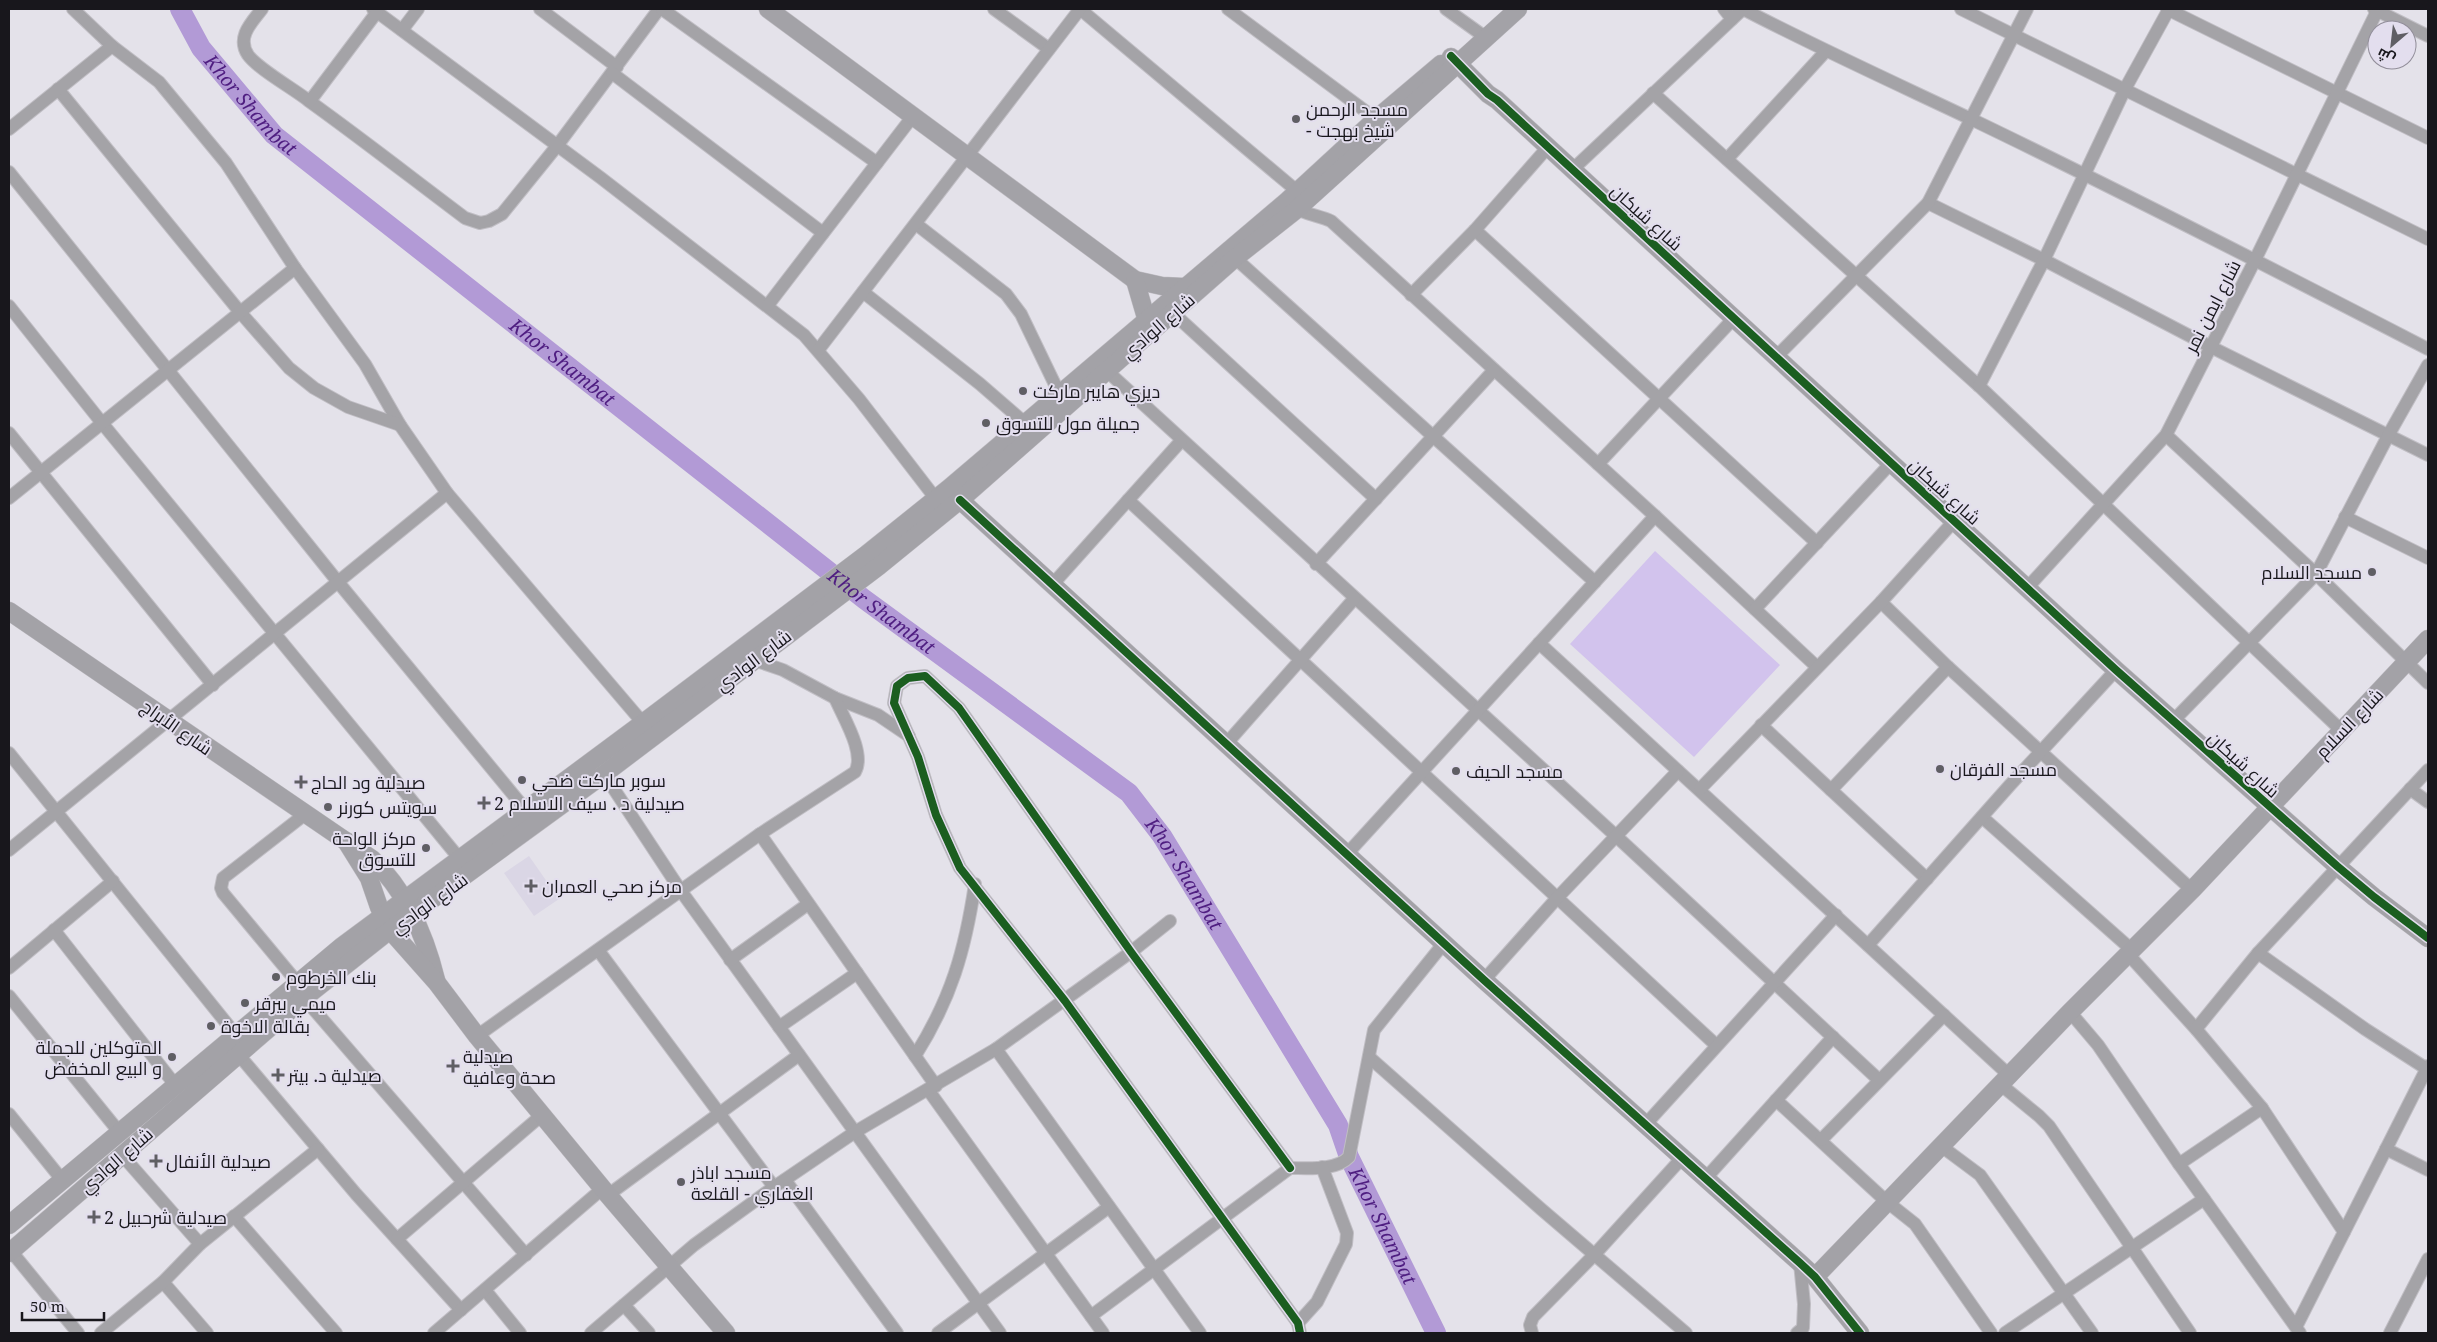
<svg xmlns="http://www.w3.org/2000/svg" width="2437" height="1342" font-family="'Noto Serif',Cairo,serif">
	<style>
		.built { fill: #dad6e5 }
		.green { fill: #d2c3ed }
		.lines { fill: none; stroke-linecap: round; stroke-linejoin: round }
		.river { stroke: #b29ad6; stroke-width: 20 }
		.street-casing { stroke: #c0bec4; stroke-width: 14 }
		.secondary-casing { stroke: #c0bec4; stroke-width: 19 }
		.street { stroke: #a4a3a7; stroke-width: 12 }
		.secondary { stroke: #a3a2a7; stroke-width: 18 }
		.cycleway-casing { stroke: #e3deee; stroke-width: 11 }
		.cycleway { stroke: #1b5e20; stroke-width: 8 }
		.poi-dot { fill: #5f5e64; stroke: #e3deee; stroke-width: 2 }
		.labels { text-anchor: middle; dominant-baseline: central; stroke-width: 4; stroke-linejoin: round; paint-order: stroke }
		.poi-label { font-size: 18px; fill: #18171c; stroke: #e3deee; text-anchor: start }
		.street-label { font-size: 18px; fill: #18171c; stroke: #e3deee }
		.water-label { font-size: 19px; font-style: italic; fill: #4f1e81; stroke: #e3deee }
	</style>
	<rect width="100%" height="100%" fill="#e4e2ea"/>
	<path class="built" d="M 529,856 L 559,899 L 534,916 L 504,873 Z"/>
	<path class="green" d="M 1655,551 L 1780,665 L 1694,757 L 1570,644 Z"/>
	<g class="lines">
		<path class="river" id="s1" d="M 180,9 L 201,48 L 274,135 L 864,599 L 1129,793 L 1162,836 L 1338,1125 L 1349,1157 L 1436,1333"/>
		<defs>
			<g id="street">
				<path d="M 73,9 L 112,46 L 159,82 L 226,163 L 295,268 L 365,364 L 400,425 L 447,493 L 643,723"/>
				<path d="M 262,9 C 252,22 236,37 248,55 C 258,69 294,89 309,101 C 362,139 413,179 465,218 L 480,223 L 489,221 L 502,214 L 557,146 L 659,9"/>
				<path d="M 373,9 L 601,178 L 804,335 L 859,399 L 936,499"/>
				<path d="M 540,9 L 617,67"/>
				<path d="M 662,9 L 877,163"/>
				<path d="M 994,9 L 1049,49"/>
				<path d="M 1080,9 L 1297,191"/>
				<path d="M 1228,9 L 1376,119"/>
				<path d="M 1446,9 L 1485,37"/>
				<path d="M 1724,9 L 1732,19"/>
				<path d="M 1743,9 C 1818,48 1895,83 1971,119 C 2125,193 2277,271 2428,349"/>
				<path d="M 1961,9 L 2428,239"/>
				<path d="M 2167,9 L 2428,138"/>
				<path d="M 2374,9 L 2428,36"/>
				<path d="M 402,30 L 418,9"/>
				<path d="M 612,73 L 823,233"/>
				<path d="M 58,89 L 240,312 L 289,368 L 314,388 L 348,407 L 400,425"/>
				<path d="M 1653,93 L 1979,386 L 2342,731"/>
				<path d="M 310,101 L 377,12"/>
				<path d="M 9,129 L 112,46"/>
				<path d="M 1727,159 L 1825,52"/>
				<path d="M 1572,170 L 1743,9"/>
				<path d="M 9,172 L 338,582 L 525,809"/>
				<path d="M 1928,203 L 2044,260 L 2211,347 L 2428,455"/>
				<path d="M 1292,206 C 1300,213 1320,216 1331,221 L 1655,516 L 1817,667"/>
				<path d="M 916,224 L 1006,294 L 1021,314 L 1060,395"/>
				<path d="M 1475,230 L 1817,543"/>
				<path d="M 1235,258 L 1595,582"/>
				<path d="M 863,292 L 980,384 L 1026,424"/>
				<path d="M 1411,295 L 1475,230 L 1548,147"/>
				<path d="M 768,305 L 913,116"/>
				<path d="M 9,306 L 102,423 L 459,858"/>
				<path d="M 1173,313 L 1376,499"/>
				<path d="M 819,349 L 1080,9"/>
				<path d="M 1777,356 L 1928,203 L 2027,9"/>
				<path d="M 1107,371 L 1616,836 L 1879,1080"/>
				<path d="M 1979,386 L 2044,260 L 2125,89 L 2169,9"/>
				<path d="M 9,433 L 213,685"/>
				<path d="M 2166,435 L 2316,574 L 2428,683"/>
				<path d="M 1598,464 L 1735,317"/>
				<path d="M 9,498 L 295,268"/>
				<path d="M 1128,500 L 1716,1045"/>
				<path d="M 2345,517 L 2428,558"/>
				<path d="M 1316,564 L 1494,370"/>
				<path d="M 1052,585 L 1181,441"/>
				<path d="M 2028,587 L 2166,435 L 2255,260 L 2378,9"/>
				<path d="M 1881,602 L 1948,667 L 2192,890"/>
				<path d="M 1755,609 L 1892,462"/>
				<path d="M 1539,643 L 2009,1075"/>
				<path d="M 754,660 L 783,670 L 835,698 L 878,715 L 909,736"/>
				<path d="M 2174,720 L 2316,574 L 2389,434 L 2428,365"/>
				<path d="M 1761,725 L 1927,879"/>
				<path d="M 1227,743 L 1354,599"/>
				<path d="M 9,753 L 236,1035"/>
				<path d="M 604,774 L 681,891 L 1000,1333"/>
				<path d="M 1700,789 L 1881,602 L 1955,520"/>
				<path d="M 2410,789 L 2428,802"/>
				<path d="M 1831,790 L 1948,667"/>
				<path d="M 1982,817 L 2132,950"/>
				<path d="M 760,834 L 936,1086"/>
				<path d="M 9,850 L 447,493"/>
				<path d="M 1347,854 L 1655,516"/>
				<path d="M 54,930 L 176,1086"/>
				<path d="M 1868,945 L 2010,785 L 2116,670"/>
				<path d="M 598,950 L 774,1187"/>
				<path d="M 2258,953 L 2365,1029 L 2427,1069"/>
				<path d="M 2128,954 L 2196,1029 L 2262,1108 L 2344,1232"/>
				<path d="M 730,960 L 808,904"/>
				<path d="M 9,968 L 113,881"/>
				<path d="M 1484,980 L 1558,897 L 1678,771"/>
				<path d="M 297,982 L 223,893 L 221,888 L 223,878 L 304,815"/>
				<path d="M 9,996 L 120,1133"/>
				<path d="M 304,998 L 526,1255"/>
				<path d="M 2070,1012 L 2098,1045 L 2179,1164 L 2300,1333"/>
				<path d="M 779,1027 L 857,973"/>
				<path d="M 2196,1029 L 2258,953 L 2428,770"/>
				<path d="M 477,1036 L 760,834 L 855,772 C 866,753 843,717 835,698"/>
				<path d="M 996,1049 L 1200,1333"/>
				<path d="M 238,1054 L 356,1194 L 461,1310"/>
				<path d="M 915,1056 C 951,999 965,951 975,884"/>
				<path d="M 1369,1057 L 1541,1209 L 1686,1333"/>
				<path d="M 2000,1084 L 2039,1116 L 2049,1126 L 2190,1333"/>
				<path d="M 929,1091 L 1103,1333"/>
				<path d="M 1776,1100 L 1886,1201 L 1915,1224 L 1991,1333"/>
				<path d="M 9,1114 L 63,1181"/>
				<path d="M 1645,1125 L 1836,915"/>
				<path d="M 1821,1140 L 1944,1015"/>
				<path d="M 1941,1146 L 1980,1175 L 2092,1333"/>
				<path d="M 2386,1149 L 2428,1170"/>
				<path d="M 122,1155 L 200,1244"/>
				<path d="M 2179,1164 L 2262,1108"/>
				<path d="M 1290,1168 L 1131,952 L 959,708 L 925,676 L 908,678 L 897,686 L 894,703 L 918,757 L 936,815 L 960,868 L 1065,1001 L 1298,1323 L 1300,1333"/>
				<path d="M 1705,1179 L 1833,1037"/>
				<path d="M 785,1180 L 897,1333"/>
				<path d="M 608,1195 L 799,1055"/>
				<path d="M 234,1216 L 336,1333"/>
				<path d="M 397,1239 L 542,1115"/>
				<path d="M 11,1251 L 78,1333"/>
				<path d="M 163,1282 L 207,1333"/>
				<path d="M 485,1290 L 520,1333"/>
				<path d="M 624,1305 L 649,1333"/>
				<path d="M 1091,1316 L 1290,1168 C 1308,1168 1336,1171 1349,1157 L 1374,1030 L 1444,943"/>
				<path d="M 1298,1323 L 1317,1302 L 1346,1244 L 1347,1233 L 1322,1167"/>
				<path d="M 2296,1327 L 2428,1066"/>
				<path d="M 101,1333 L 163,1282 L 200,1244 L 318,1149"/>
				<path d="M 434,1333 L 602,1189"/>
				<path d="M 591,1333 L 694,1245 L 774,1187 L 855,1132 L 996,1049 L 1131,952 L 1170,921"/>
				<path d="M 938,1333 L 1109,1207"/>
				<path d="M 1532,1333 L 1530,1325 L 1533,1317 L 1595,1254 L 1682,1158"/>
				<path d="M 1797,1333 L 1803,1328 L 1804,1304 L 1800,1263"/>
				<path d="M 2005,1333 L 2204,1199"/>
				<path d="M 2390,1333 L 2428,1259"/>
			</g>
			<g id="secondary">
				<path d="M 768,9 L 1135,280 L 1162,286 L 1183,287"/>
				<path d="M 1451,57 L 1488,94 L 1497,100 L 2116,670 L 2337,866 L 2374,897 L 2428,938"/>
				<path d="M 1135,280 L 1147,321"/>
				<path d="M 960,500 L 1484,980 L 1800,1263 L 1815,1277 L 1860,1333"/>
				<path d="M 9,611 L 372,859 C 407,892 425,935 436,980"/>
				<path d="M 346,841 L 369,878 L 379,907 L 390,930 L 437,983 L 477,1036 L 608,1195 L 726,1333"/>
				<path d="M 9,1225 L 341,947 L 643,723 L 867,554 L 948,489 L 1287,201 L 1376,119 L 1441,64"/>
				<path d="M 9,1253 L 304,998 L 390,930 L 604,774 L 879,566 L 960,500 L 1235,258 L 1296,210 L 1518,9"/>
				<path d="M 1815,1277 L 2070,1012 L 2192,890 L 2428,639"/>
			</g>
		</defs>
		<use href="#street" class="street-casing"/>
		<use href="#secondary" class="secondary-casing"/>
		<use href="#street" class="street"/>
		<use href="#secondary" class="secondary"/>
		<defs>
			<g id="cycleway">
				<path d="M 1451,56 L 1488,94 L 1497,100 L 2116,670 L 2337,866 L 2374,897 L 2428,938"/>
				<path d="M 960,500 L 1484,980 L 1800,1263 L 1815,1277 L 1860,1333"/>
				<path d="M 1290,1168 L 1131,952 L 959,708 L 925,676 L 908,678 L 897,686 L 894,703 L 918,757 L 936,815 L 960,868 L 1065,1001 L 1298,1323 L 1300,1333"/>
			</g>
		</defs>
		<use href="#cycleway" class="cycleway-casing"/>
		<use href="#cycleway" class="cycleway"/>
	</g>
	<g class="poi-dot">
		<circle cx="1296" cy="119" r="5"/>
		<circle cx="1023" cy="391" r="5"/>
		<circle cx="986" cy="423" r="5"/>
		<circle cx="2372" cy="572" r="5"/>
		<circle cx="1940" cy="769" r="5"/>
		<circle cx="1456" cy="771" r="5"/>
		<circle cx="522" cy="780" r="5"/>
		<path d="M298.5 774.5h5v5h5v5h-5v5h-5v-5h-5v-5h5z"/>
		<path d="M481.5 795.5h5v5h5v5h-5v5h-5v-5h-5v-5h5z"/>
		<circle cx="328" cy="807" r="5"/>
		<circle cx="426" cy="848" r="5"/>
		<path d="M528.5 878.5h5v5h5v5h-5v5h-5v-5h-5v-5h5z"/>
		<circle cx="276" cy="977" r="5"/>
		<circle cx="245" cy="1003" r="5"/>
		<circle cx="211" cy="1026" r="5"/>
		<circle cx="172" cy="1057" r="5"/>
		<path d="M450.5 1058.5h5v5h5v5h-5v5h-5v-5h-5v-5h5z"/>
		<path d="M275.5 1067.5h5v5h5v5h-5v5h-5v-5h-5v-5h5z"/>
		<path d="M153.5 1153.5h5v5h5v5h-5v5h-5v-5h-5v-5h5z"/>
		<circle cx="681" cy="1182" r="5"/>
		<path d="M91.5 1209.5h5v5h5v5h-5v5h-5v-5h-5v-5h5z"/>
	</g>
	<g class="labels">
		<g class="poi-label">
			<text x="1306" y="109">مسجد الرحمن<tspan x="1306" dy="21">- شيخ بهجت</tspan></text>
			<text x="1033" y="391">ديزي هايبر ماركت</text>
			<text x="996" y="423">جميلة مول للتسوق</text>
			<text x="2362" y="572" text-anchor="end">مسجد السلام</text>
			<text x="1950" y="769">مسجد الفرقان</text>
			<text x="1466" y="771">مسجد الحيف</text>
			<text x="532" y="780">سوبر ماركت ضحي</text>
			<text x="311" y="782">صيدلية ود الحاج</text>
			<text x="494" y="803">صيدلية د . سيف الاسلام 2</text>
			<text x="338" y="807">سويتس كورنر</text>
			<text x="416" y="838" text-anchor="end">مركز الواحة<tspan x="416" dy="21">للتسوق</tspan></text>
			<text x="542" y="886">مركز صحي العمران</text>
			<text x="286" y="977">بنك الخرطوم</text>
			<text x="255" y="1003">ميمي بيرقر</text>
			<text x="221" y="1026">بقالة الاخوة</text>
			<text x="162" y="1047" text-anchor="end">المتوكلين للجملة<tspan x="162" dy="21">و البيع المخفض</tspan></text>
			<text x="463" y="1056">صيدلية<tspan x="463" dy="21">صحة وعافية</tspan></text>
			<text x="288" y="1075">صيدلية د. بيتر</text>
			<text x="166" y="1161">صيدلية الأنفال</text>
			<text x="691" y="1172">مسجد اباذر<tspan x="691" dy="21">الغفاري - القلعة</tspan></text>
			<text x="104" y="1217">صيدلية شرحبيل 2</text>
		</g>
		<g class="street-label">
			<text transform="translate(1647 217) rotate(42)">شارع شيكان</text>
			<text transform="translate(2212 306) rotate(-63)">شارع ايمن نمر</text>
			<text transform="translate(1158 326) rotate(-41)">شارع الوادي</text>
			<text transform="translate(1945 491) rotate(42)">شارع شيكان</text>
			<text transform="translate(753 660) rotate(-37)">شارع الوادي</text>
			<text transform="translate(2349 723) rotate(-46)">شارع السلام</text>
			<text transform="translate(177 727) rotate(35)">شارع الأبراج</text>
			<text transform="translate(2244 764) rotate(42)">شارع شيكان</text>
			<text transform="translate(429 903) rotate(-36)">شارع الوادي</text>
			<text transform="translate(116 1160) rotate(-41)">شارع الوادي</text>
		</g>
		<g class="water-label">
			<text stroke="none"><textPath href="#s1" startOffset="120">Khor Shambat</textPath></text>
			<text stroke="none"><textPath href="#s1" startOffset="525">Khor Shambat</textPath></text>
			<text stroke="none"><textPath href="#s1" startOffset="930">Khor Shambat</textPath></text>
			<text stroke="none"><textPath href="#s1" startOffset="1335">Khor Shambat</textPath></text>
			<text stroke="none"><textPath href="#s1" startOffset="1740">Khor Shambat</textPath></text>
		</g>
	</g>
	<rect width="2437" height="1342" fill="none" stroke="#18171c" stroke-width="20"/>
	<g transform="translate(2392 45) rotate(208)"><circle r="24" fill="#e3deee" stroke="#928e9a"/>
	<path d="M0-4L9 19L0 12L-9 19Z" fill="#5f5e64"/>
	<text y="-8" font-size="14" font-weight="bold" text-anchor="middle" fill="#18171c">ش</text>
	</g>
	<path d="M22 1312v8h82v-8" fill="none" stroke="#18171c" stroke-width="2.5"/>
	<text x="30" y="1312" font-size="15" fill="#18171c" stroke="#e3deee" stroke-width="4" paint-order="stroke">50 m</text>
</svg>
